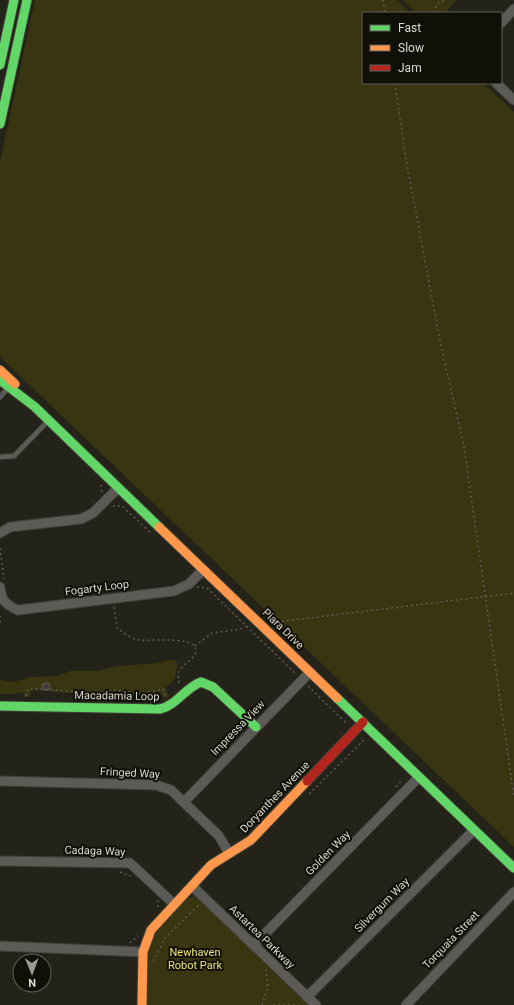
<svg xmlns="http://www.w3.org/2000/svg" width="514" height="1005" font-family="Roboto,sans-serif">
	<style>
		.green { fill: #393511 }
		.building { fill: #43383d; stroke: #605c5a }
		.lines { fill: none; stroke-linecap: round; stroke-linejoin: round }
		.lane-casing { stroke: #403f37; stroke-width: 6 }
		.street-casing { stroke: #403f37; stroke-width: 11 }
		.fast-casing { stroke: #403f37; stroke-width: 11 }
		.slow-casing { stroke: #403f37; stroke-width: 11 }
		.jam-casing { stroke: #403f37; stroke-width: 11 }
		.path { stroke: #5c5b56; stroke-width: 1.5; stroke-dasharray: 2 3; stroke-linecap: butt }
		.lane { stroke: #5c5b57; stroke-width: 4.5 }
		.street { stroke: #5c5b57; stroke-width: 9 }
		.fast { stroke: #63d668; stroke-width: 9 }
		.slow { stroke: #ff974d; stroke-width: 9 }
		.jam { stroke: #b3261e; stroke-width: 9 }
		.labels { text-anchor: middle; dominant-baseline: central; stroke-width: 4; stroke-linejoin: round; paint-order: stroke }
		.street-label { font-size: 11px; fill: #dbdacf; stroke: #100f08 }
		.park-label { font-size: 11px; fill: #ede477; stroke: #100f08 }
	</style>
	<rect width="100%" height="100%" fill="#242319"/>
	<g class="green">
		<path d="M 35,0 L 397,0 L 411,13 L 363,13 L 363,83 L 483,83 L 514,112 L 514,847 L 0,357 L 0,162 Z"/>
		<path d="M 403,0 L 457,0 L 445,13 L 416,13 Z"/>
		<path d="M 169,660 L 175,660 L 178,664 L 174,680 L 165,688 L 169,696 L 165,699 L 160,692 L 143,695 L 114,691 L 92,695 L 92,698 L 81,698 L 81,694 L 31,690 L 30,697 L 24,697 L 24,692 L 14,694 L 0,694 L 0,680 L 14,682 L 31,677 L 57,676 L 71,671 L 96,671 L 119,666 L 157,663 Z"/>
		<path d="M 193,897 L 200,899 L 311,1005 L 147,1005 L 148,956 L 155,933 L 186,899 Z"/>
	</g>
	<path class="building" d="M 49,683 L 50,689 L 43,690 L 42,684 Z"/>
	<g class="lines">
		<defs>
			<g id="lane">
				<path d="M 0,397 L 8,388"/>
				<path d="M 0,457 L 14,456 L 48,421"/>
			</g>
			<g id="street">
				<path d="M 501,23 L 514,9"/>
				<path d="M 496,83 L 514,100"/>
				<path d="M 0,533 L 10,527 L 81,519 L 93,513 L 118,488"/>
				<path d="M 0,587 C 1,600 6,605 18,610 L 174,591 L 189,584 L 203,570"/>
				<path d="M 0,781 L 156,785 L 171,790 L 219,836 L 229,853"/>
				<path d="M 184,802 L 310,672"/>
				<path d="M 0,861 L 130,863 L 174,904"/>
				<path d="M 192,886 L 316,1005"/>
				<path d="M 254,945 L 419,777"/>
				<path d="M 0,946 L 143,952"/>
				<path d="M 307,997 L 474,830"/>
				<path d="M 406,1005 L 514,892"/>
			</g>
			<g id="fast">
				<path d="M 0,65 L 14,0"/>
				<path d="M 0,124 L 27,0"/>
				<path d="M 0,380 L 35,407 L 159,527"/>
				<path d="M 337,698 L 514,868"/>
				<path d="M 0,706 L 160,709 C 177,705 185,688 201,682 L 213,687 L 256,727"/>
			</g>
			<g id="slow">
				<path d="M 0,370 L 15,384"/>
				<path d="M 159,527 L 337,698"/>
				<path d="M 142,1005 L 143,952 L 151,930 L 211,865 L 251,840 L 307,781"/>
			</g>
			<path id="jam" d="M 307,781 L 363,722"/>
		</defs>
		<use href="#lane" class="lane-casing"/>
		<use href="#street" class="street-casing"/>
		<use href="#fast" class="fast-casing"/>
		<use href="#slow" class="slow-casing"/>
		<use href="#jam" class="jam-casing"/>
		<g class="path">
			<path d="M 383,0 L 385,13"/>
			<path d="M 435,13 L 436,5 L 444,0"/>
			<path d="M 395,83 L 406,160 L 441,346 L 464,447 L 514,797"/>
			<path d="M 101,485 L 102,493"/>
			<path d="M 113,506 L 122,506 L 151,533"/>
			<path d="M 0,548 L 4,579"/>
			<path d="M 197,587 L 207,588 L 297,675"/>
			<path d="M 114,607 L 117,628 C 124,633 131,639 139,640 C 153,641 185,637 195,646 C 201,663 171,662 180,684"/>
			<path d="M 0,616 L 0,625"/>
			<path d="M 277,622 L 514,593"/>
			<path d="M 195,646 L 212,633 L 241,629 L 247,626"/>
			<path d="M 308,686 L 347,724"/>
			<path d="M 26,696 L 28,689 C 46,689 65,691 84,692 L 83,698"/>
			<path d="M 88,698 L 89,693 L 116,690 L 140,694 L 163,689 L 165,696"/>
			<path d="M 396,787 L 403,779"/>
			<path d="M 309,794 L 364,740 L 361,738"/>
			<path d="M 120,872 L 131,876"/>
			<path d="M 158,900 L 158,908"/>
			<path d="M 130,943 L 138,936"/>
			<path d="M 153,961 L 166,937 L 199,905"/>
			<path d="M 262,1005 L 268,987 L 266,969"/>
			<path d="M 273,1005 L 299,1005"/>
		</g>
		<use href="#lane" class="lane"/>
		<use href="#street" class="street"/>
		<use href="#fast" class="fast"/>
		<use href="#slow" class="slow"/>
		<use href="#jam" class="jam"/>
	</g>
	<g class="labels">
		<g class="street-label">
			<text transform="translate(97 588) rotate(-7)">Fogarty Loop</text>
			<text transform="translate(283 629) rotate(44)">Piara Drive</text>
			<text transform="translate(117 696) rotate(1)">Macadamia Loop</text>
			<text transform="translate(238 728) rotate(-46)">Impressa View</text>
			<text transform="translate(130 773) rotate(3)">Fringed Way</text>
			<text transform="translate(275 797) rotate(-46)">Doryanthes Avenue</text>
			<text transform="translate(95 851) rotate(2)">Cadaga Way</text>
			<text transform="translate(328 853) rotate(-45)">Golden Way</text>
			<text transform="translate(382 905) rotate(-45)">Silvergum Way</text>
			<text transform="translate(262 937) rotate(44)">Astartea Parkway</text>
			<text transform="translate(451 940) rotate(-46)">Torquata Street</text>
		</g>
		<g class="park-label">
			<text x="195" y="952">Newhaven<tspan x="195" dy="13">Robot Park</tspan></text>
		</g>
	</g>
	<rect x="362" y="12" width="140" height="72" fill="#100f08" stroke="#616058"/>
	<rect x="370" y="25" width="20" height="6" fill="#63d668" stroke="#616058"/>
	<text x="398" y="32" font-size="12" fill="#dbdacf">Fast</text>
	<rect x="370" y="45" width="20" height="6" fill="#ff974d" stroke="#616058"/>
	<text x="398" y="52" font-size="12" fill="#dbdacf">Slow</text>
	<rect x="370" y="65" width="20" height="6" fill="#b3261e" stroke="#616058"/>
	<text x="398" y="72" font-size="12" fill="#dbdacf">Jam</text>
	<g transform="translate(32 973) rotate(179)"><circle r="19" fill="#100f08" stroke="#616058"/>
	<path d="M0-3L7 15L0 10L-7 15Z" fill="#9b9a8f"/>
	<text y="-6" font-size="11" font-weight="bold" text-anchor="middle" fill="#dbdacf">N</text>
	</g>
</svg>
